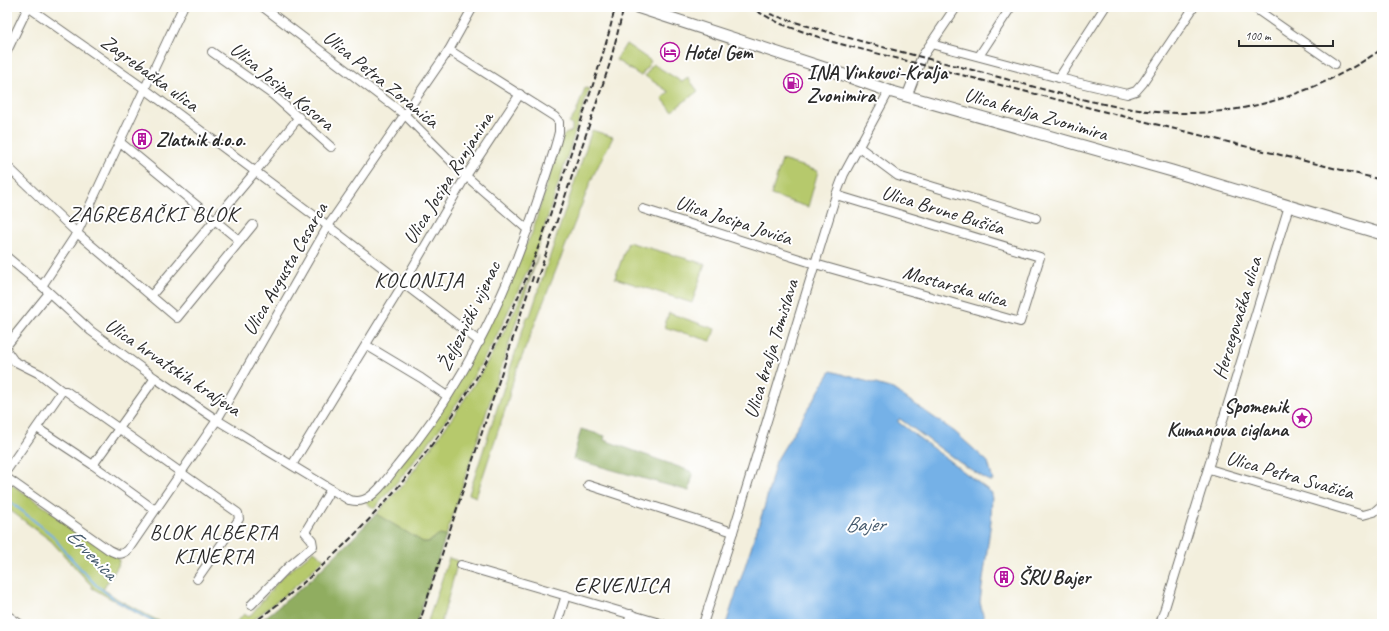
<svg xmlns="http://www.w3.org/2000/svg" width="1389" height="631" font-family="Caveat,sans-serif">
	<style>
		.green { fill: #b6c96c; stroke: #707a4c }
		.forest { fill: #90ad60; stroke: #5e6c46 }
		.water { fill: #74b1e7; stroke: #506e89 }
		.lines { fill: none; stroke-linecap: round; stroke-linejoin: round }
		.stream { stroke: #74b1e7; stroke-width: 2 }
		.minor-casing { stroke: #717069; stroke-width: 10 }
		.tertiary-casing { stroke: #717069; stroke-width: 11 }
		.secondary-casing { stroke: #717069; stroke-width: 13 }
		.minor { stroke: #fff; stroke-width: 8 }
		.tertiary { stroke: #fff; stroke-width: 9 }
		.secondary { stroke: #fff; stroke-width: 11 }
		.rail { stroke: #2b2b2b; stroke-width: 2; stroke-dasharray: 6 3; stroke-linecap: butt }
		.labels { text-anchor: middle; dominant-baseline: central; stroke-width: 4; stroke-linejoin: round; paint-order: stroke }
		.poi-label { font-size: 20px; font-weight: bold; fill: #2b2b2b; stroke: #fff; text-anchor: start }
		.street-label { font-size: 20px; fill: #2b2b2b; stroke: #fff }
		.water-label { font-size: 21px; font-style: italic; fill: #455a6d; stroke: #fff }
		.neighbourhood-label { font-size: 21px; letter-spacing: 1px; fill: #2b2b2b; stroke: #fff }
		.quarter-label { font-size: 22px; letter-spacing: 1px; fill: #2b2b2b; stroke: #fff }
	</style>
	<rect width="100%" height="100%" fill="#fff"/>
	<filter id="ink" filterUnits="userSpaceOnUse"><feTurbulence type="fractalNoise" baseFrequency=".025" numOctaves="2"/><feDisplacementMap in="SourceGraphic" scale="8" xChannelSelector="R" yChannelSelector="G"/><feConvolveMatrix kernelMatrix="1 2 1 2 8 2 1 2 1" color-interpolation-filters="sRGB"/></filter>
	<filter id="wash" filterUnits="userSpaceOnUse"><feTurbulence type="fractalNoise" baseFrequency=".012" numOctaves="4" result="noise"/><feDisplacementMap in="SourceGraphic" scale="16" xChannelSelector="R" yChannelSelector="G"/><feGaussianBlur stdDeviation="0.9" result="paint"/><feColorMatrix in="noise" values="0 0 0 0 0 0 0 0 0 0 0 0 0 0 0 0 0 1.4 0 .05"/><feComposite in="paint" operator="in"/></filter>
	<g filter="url(#wash)">
		<rect width="100%" height="100%" fill="#f3efdd"/>
		<g class="green">
			<path d="M 626,44 L 651,61 L 641,76 L 616,60 Z"/>
			<path d="M 653,64 L 682,82 L 688,78 L 698,91 L 672,111 L 662,98 L 669,92 L 645,76 Z"/>
			<path d="M 585,88 L 589,89 L 540,241 L 530,266 L 494,341 L 465,391 L 443,424 L 409,468 L 374,509 L 366,502 L 451,396 L 532,233 L 560,140 L 565,134 L 572,131 L 572,125 L 569,123 L 576,113 Z"/>
			<path d="M 592,130 L 613,137 L 593,176 L 514,377 L 507,404 L 476,497 L 469,494 L 527,317 L 530,316 Z"/>
			<path d="M 782,160 L 818,171 L 808,207 L 771,195 Z"/>
			<path d="M 628,242 L 705,264 L 692,303 L 615,278 Z"/>
			<path d="M 538,255 L 446,536 L 438,535 L 429,542 L 423,542 L 376,514 C 386,502 398,491 408,478 C 461,410 508,337 538,255 Z"/>
			<path d="M 669,313 L 715,329 L 711,341 L 664,327 Z"/>
			<path d="M 7,481 L 118,558 L 119,561 L 118,566 L 103,589 L 119,600 L 164,624 L 156,624 L 92,588 L 92,586 L 51,541 L 7,508 Z"/>
			<path d="M 314,551 L 324,559 L 297,585 L 248,624 L 234,624 L 244,614 L 249,617 L 283,576 Z"/>
			<path d="M 449,558 L 458,561 L 441,624 L 427,624 Z"/>
		</g>
		<g class="forest">
			<path d="M 581,429 L 605,436 L 604,440 L 690,471 L 693,474 L 689,491 L 573,459 Z"/>
			<path d="M 376,514 L 423,542 L 429,542 L 438,535 L 446,536 L 416,624 L 257,624 L 304,586 L 353,538 Z"/>
		</g>
		<path class="water" d="M 831,371 L 893,389 L 955,432 L 988,462 L 993,481 L 989,481 L 959,462 L 900,419 L 898,420 L 898,422 L 992,493 L 991,521 L 980,602 L 985,624 L 726,624 L 765,505 L 776,461 Z"/>
		<g class="lines">
			<path class="stream" d="M 7,499 L 52,535 L 67,554 L 96,585 L 117,601 L 159,624"/>
		</g>
	</g>
	<g filter="url(#ink)">
		<g class="lines">
			<defs>
				<g id="minor">
					<path d="M 28,7 L 145,89 L 328,226 L 480,342"/>
					<path d="M 263,7 L 405,115 L 466,176 L 528,230"/>
					<path d="M 1253,7 L 1335,64"/>
					<path d="M 931,44 L 1059,78 L 1127,94 L 1136,91 L 1143,83 L 1194,7"/>
					<path d="M 7,51 L 28,7"/>
					<path d="M 212,52 L 273,95 L 331,147"/>
					<path d="M 979,56 L 1011,7"/>
					<path d="M 1059,78 L 1105,7"/>
					<path d="M 120,142 L 240,241"/>
					<path d="M 859,147 L 898,176 L 1036,218"/>
					<path d="M 7,166 L 77,233 L 177,318 L 253,225"/>
					<path d="M 643,209 L 815,264 L 1020,322 L 1040,257 L 836,195"/>
					<path d="M 7,257 L 42,286 L 91,331 L 155,378 L 217,420 L 349,500 C 354,501 358,502 363,500 C 376,496 389,476 397,466 C 463,388 508,292 539,196 C 546,175 554,153 559,132 L 559,122 L 555,117 L 449,50"/>
					<path d="M 42,286 L 77,233 L 183,7"/>
					<path d="M 151,296 L 255,172 L 299,117"/>
					<path d="M 7,345 L 49,293"/>
					<path d="M 366,345 L 421,378 L 447,396"/>
					<path d="M 7,351 L 14,361 L 40,374 L 62,391 L 66,391 L 238,513 L 239,519 L 197,579"/>
					<path d="M 37,428 L 93,465 L 155,510"/>
					<path d="M 93,465 L 155,378"/>
					<path d="M 292,465 L 403,284 L 466,176 L 520,94"/>
					<path d="M 1209,469 L 1363,515 L 1374,512 L 1382,505"/>
					<path d="M 7,470 L 62,391"/>
					<path d="M 7,478 L 109,550 C 117,554 121,556 128,550 L 217,420 L 328,226 L 449,50 L 473,7"/>
					<path d="M 588,485 L 733,532"/>
					<path d="M 461,565 L 663,624"/>
					<path d="M 251,605 L 288,567 L 313,546 L 312,540 L 305,532 L 331,489"/>
					<path d="M 7,615 L 20,624"/>
					<path d="M 557,624 L 566,595"/>
					<path d="M 628,624 L 631,614"/>
					<path d="M 703,624 L 733,532 L 836,195 L 844,174 L 889,91"/>
					<path d="M 1160,624 L 1289,206"/>
				</g>
				<path id="tertiary" d="M 907,96 L 922,57 L 956,7"/>
				<path id="secondary" d="M 637,7 L 824,68 L 889,91 L 1172,171 L 1382,234"/>
			</defs>
			<use href="#minor" class="minor-casing"/>
			<use href="#tertiary" class="tertiary-casing"/>
			<use href="#secondary" class="secondary-casing"/>
			<use href="#minor" class="minor"/>
			<use href="#tertiary" class="tertiary"/>
			<use href="#secondary" class="secondary"/>
			<g class="rail">
				<path d="M 749,7 L 781,24 L 833,42 L 1094,109 L 1382,180"/>
				<path d="M 770,14 C 839,37 910,54 980,72 C 1033,86 1086,103 1139,110 C 1228,122 1309,99 1382,49"/>
				<path d="M 536,283 L 610,63 L 624,7"/>
				<path d="M 252,624 C 352,550 446,444 501,333 C 533,270 554,204 576,137 C 589,94 606,51 615,7"/>
				<path d="M 419,624 L 534,274"/>
			</g>
		</g>
	</g>
	<defs>
		<symbol id="hotel-ring" viewBox="-11 -11 22 22"><circle r="9.5" fill="#fff" stroke="#b5179e" stroke-width="1.5"/><path d="M-6-4.5h1.5V1H6V5H4.5V3h-9V5H-6ZM-4 0a1.8 1.8 0 1 1 3.6 0ZM.5 0V-2.5h3Q6-2.5 6 0Z" fill="#b5179e"/></symbol>
		<symbol id="fuel-ring" viewBox="-11 -11 22 22"><circle r="9.5" fill="#fff" stroke="#b5179e" stroke-width="1.5"/><path d="M-5.5-6h7V0h2V4h1.3V-2.5L3-4.5l.8-.8L6-3V5H2.5V1h-1V6h-7ZM-4.2-4.7v3.2H.2V-4.7Z" fill="#b5179e"/></symbol>
		<symbol id="building-ring" viewBox="-11 -11 22 22"><circle r="9.5" fill="#fff" stroke="#b5179e" stroke-width="1.5"/><path d="M-4-6H4V6H1V3H-1V6H-4ZM-2.5-4.3h1.7v1.8h-1.7ZM.8-4.3h1.7v1.8H.8ZM-2.5-1h1.7V.8h-1.7ZM.8-1h1.7V.8H.8Z" fill="#b5179e"/></symbol>
		<symbol id="sight-ring" viewBox="-11 -11 22 22"><circle r="9.5" fill="#fff" stroke="#b5179e" stroke-width="1.5"/><path d="M0-6L1.8-2.2L6-1.7L2.9 1.2L3.7 5.4L0 3.3L-3.7 5.4L-2.9 1.2L-6-1.7L-1.8-2.2Z" fill="#b5179e"/></symbol>
	</defs>
	<g fill-rule="evenodd">
		<use href="#hotel-ring" x="659" y="41" width="22" height="22"/>
		<use href="#fuel-ring" x="782" y="72" width="22" height="22"/>
		<use href="#building-ring" x="131" y="128" width="22" height="22"/>
		<use href="#sight-ring" x="1291" y="407" width="22" height="22"/>
		<use href="#building-ring" x="993" y="566" width="22" height="22"/>
	</g>
	<g class="labels">
		<g class="poi-label">
			<text x="684" y="52">Hotel Gem</text>
			<text x="807" y="72">INA Vinkovci-Kralja<tspan x="807" dy="23">Zvonimira</tspan></text>
			<text x="156" y="139">Zlatnik d.o.o.</text>
			<text x="1288" y="406" text-anchor="end">Spomenik<tspan x="1288" dy="23">Kumanova ciglana</tspan></text>
			<text x="1018" y="577">ŠRU Bajer</text>
		</g>
		<g class="street-label">
			<text transform="translate(150 73) rotate(36)">Zagrebačka ulica</text>
			<text transform="translate(381 79) rotate(39)">Ulica Petra Zoranića</text>
			<text transform="translate(282 86) rotate(39)">Ulica Josipa Kosora</text>
			<text transform="translate(1036 114) rotate(16)">Ulica kralja Zvonimira</text>
			<text transform="translate(448 178) rotate(-58)">Ulica Josipa Runjanina</text>
			<text transform="translate(943 210) rotate(17)">Ulica Brune Bušića</text>
			<text transform="translate(734 220) rotate(18)">Ulica Josipa Jovića</text>
			<text transform="translate(285 269) rotate(-60)">Ulica Augusta Cesarca</text>
			<text transform="translate(955 286) rotate(16)">Mostarska ulica</text>
			<text transform="translate(469 316) rotate(-64)">Željeznički vijenac</text>
			<text transform="translate(1237 318) rotate(-73)">Hercegovačka ulica</text>
			<text transform="translate(771 349) rotate(-73)">Ulica kralja Tomislava</text>
			<text transform="translate(173 367) rotate(34)">Ulica hrvatskih kraljeva</text>
			<text transform="translate(1290 475) rotate(16)">Ulica Petra Svačića</text>
		</g>
		<g class="water-label">
			<text x="865" y="524">Bajer</text>
			<text transform="translate(92 554) rotate(45)">Ervenica</text>
		</g>
		<g class="neighbourhood-label">
			<text x="214" y="532">BLOK ALBERTA<tspan x="214" dy="24">KINERTA</tspan></text>
		</g>
		<g class="quarter-label">
			<text x="153" y="214">ZAGREBAČKI BLOK</text>
			<text x="419" y="280">KOLONIJA</text>
			<text x="622" y="585">ERVENICA</text>
		</g>
	</g>
	<rect width="1389" height="631" fill="none" stroke="#fff" stroke-width="24"/>
	<path d="M1239 40v6h94v-6" fill="none" stroke="#2b2b2b" stroke-width="2"/>
	<text x="1245" y="40" font-size="12" fill="#2b2b2b" stroke="#ffffff" stroke-width="3" paint-order="stroke">100 m</text>
</svg>
